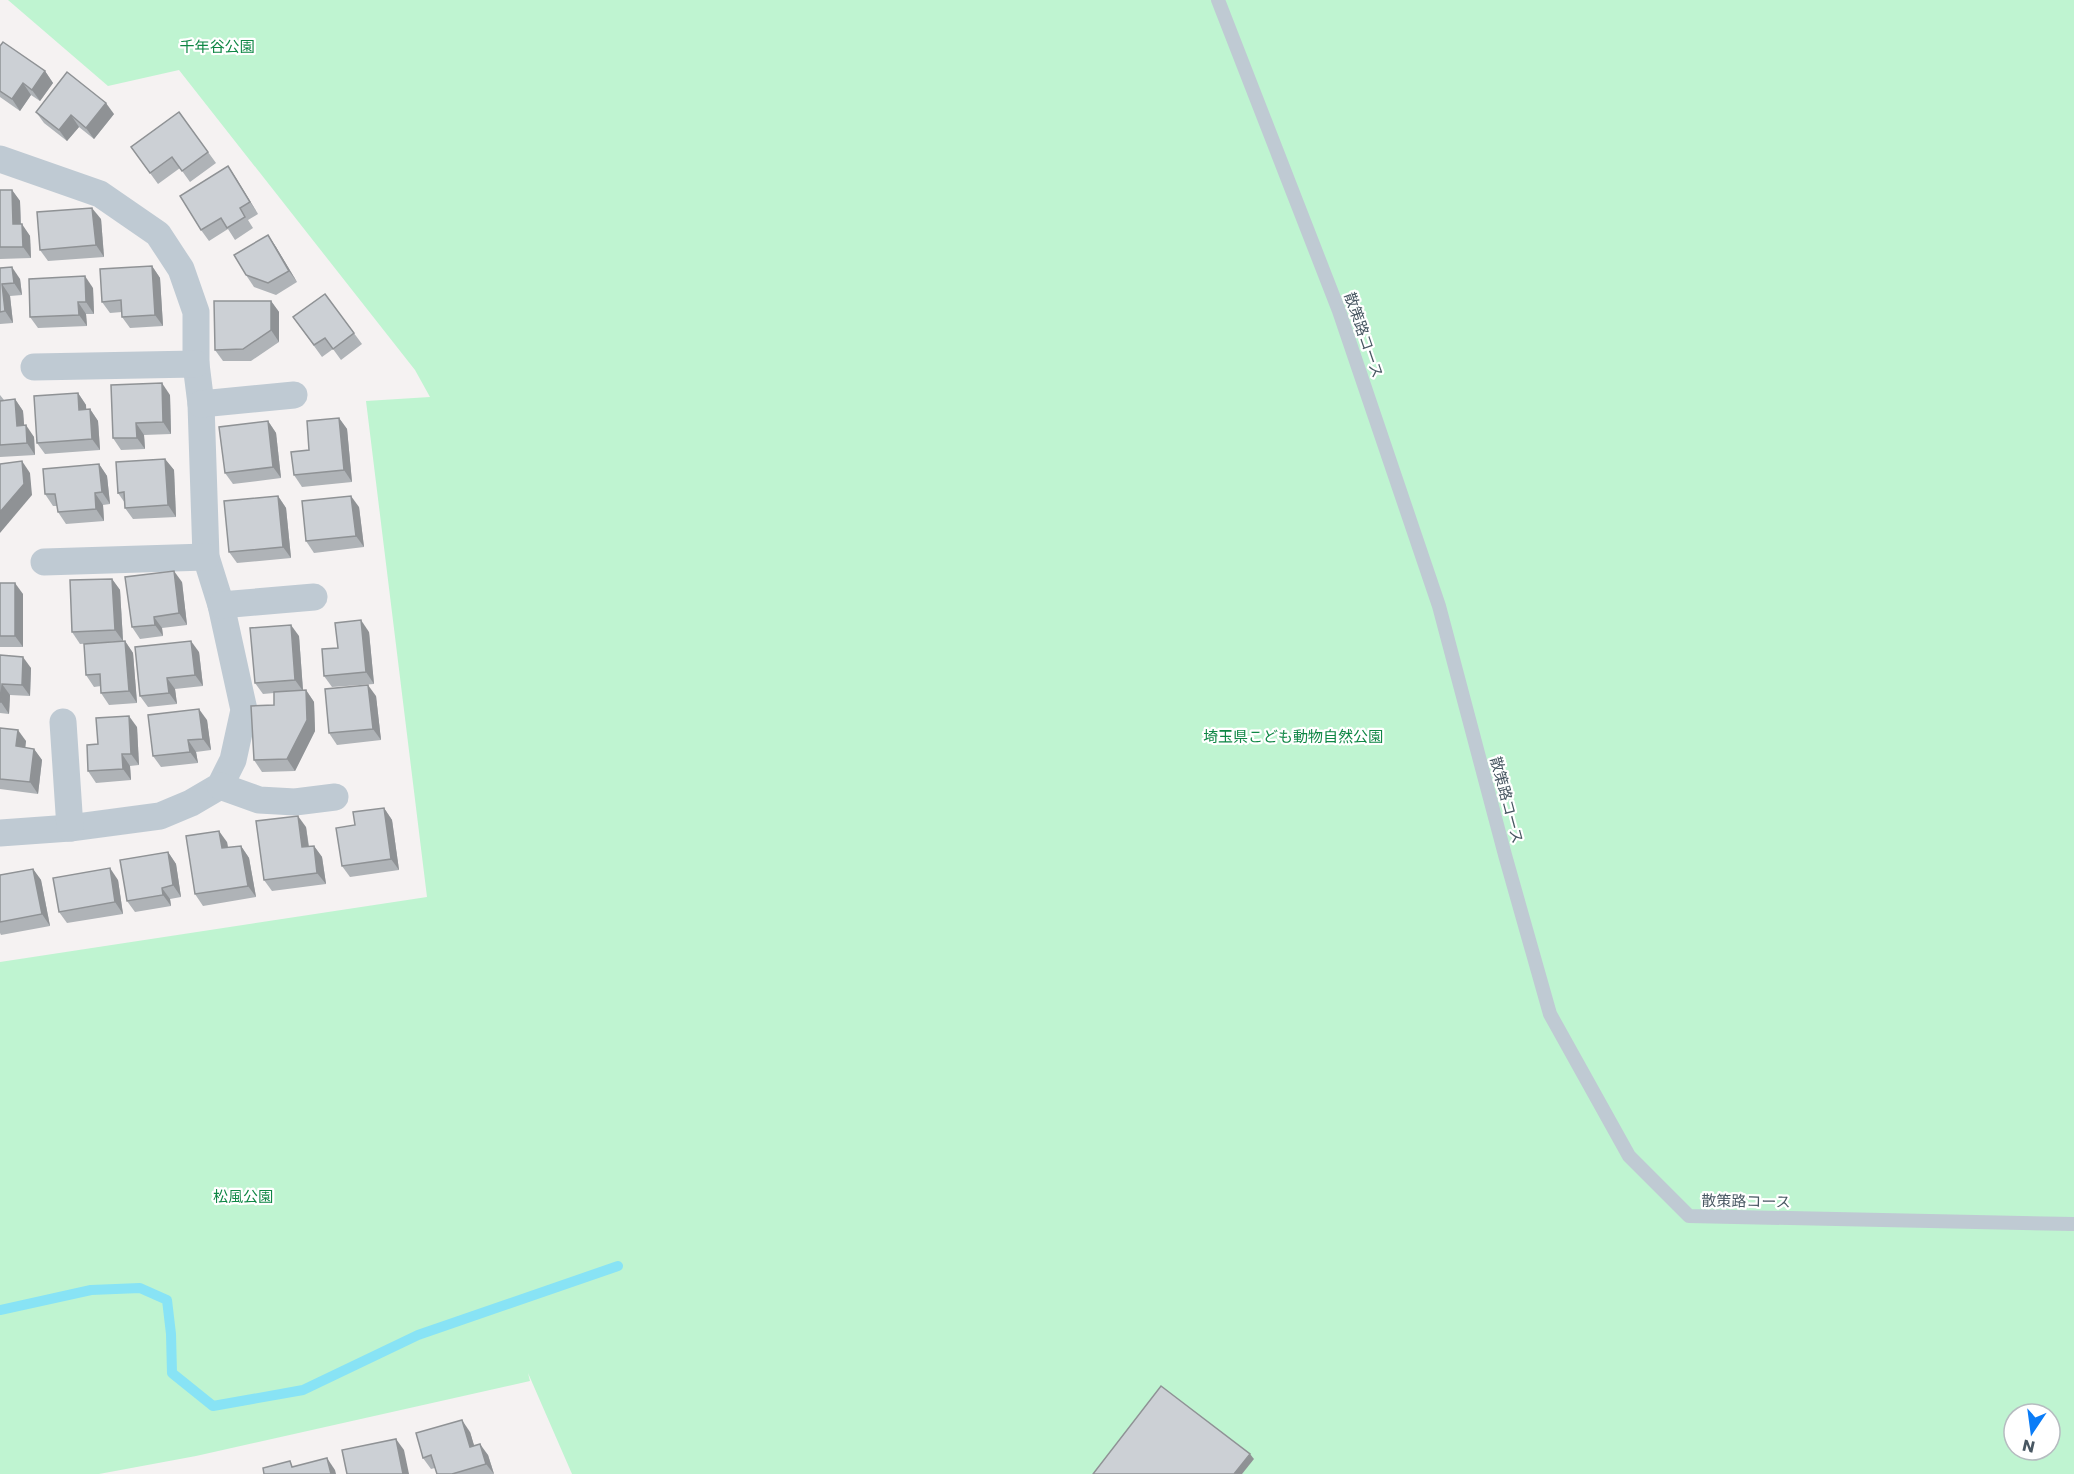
<svg xmlns="http://www.w3.org/2000/svg" width="2074" height="1474" font-family="Poppins,'Noto Sans JP',sans-serif">
	<style>
		.green { fill: #bff4d1; fill-rule: evenodd }
		.lines { fill: none; stroke-linecap: round; stroke-linejoin: round }
		.stream { stroke: #88e3f5; stroke-width: 10 }
		.service { stroke: #bfcad3; stroke-width: 14 }
		.minor { stroke: #bfcad3; stroke-width: 27 }
		.wall { fill: #afb3b7 }
		.shaded-wall { fill: #8f9295 }
		.building { fill: #ccd0d5; stroke: #8f9295; stroke-width: 1.5 }
		.labels { text-anchor: middle; dominant-baseline: central; stroke-width: 4.5; stroke-linejoin: round; paint-order: stroke }
		.park-label { font-size: 15px; fill: #0f8745; stroke: #fff }
		.street-label { font-size: 15px; fill: #485762; stroke: #fff }
	</style>
	<rect width="100%" height="100%" fill="#f5f2f2"/>
	<path class="green" d="M 8,0 L 2074,0 L 2074,1474 L 572,1474 L 528,1373 L 530,1381 L 196,1456 L 99,1474 L 0,1474 L 0,962 L 427,897 L 366,401 L 430,397 L 415,370 L 179,70 L 108,86 ZM 2014,1414 L 2050,1414 L 2050,1450 L 2014,1450 Z"/>
	<g class="lines">
		<path class="stream" d="M 0,1310 L 91,1290 L 140,1288 L 167,1300 L 171,1334 L 172,1373 L 213,1406 L 303,1390 L 418,1335 L 618,1266"/>
		<path class="service" d="M 1218,0 L 1339,311 L 1439,606 L 1505,855 L 1550,1014 L 1629,1156 L 1689,1216 L 2074,1224"/>
		<g class="minor">
			<path d="M 0,159 L 100,194 L 158,234 L 181,269 L 196,312 L 196,364 L 201,404 L 206,557 L 221,605 L 244,710 L 233,760 L 220,786 L 191,803 L 160,816 L 70,828 L 0,833"/>
			<path d="M 34,367 L 196,364"/>
			<path d="M 201,404 L 294,395"/>
			<path d="M 44,562 L 206,557"/>
			<path d="M 221,605 L 314,597"/>
			<path d="M 63,722 L 70,828"/>
			<path d="M 220,786 L 259,800 L 295,802 L 335,797"/>
		</g>
	</g>
	<g class="wall">
		<path d="M 0,46 L 45,71 L 53,83 L 40,101 L 31,95 L 20,111 L 0,97 Z"/>
		<path d="M 36,112 L 114,114 L 94,139 L 79,127 L 67,141 L 44,123 Z"/>
		<path d="M 179,112 L 216,163 L 190,182 L 180,168 L 158,184 L 131,147 Z"/>
		<path d="M 228,166 L 258,214 L 248,220 L 253,228 L 235,240 L 228,229 L 209,241 L 201,230 Z"/>
		<path d="M 0,190 L 12,190 L 20,201 L 21,224 L 30,236 L 31,258 L 0,259 Z"/>
		<path d="M 101,219 L 104,257 L 48,261 L 40,250 Z"/>
		<path d="M 268,235 L 276,247 L 297,282 L 276,295 L 254,287 L 246,275 Z"/>
		<path d="M 152,266 L 160,278 L 163,326 L 130,328 L 122,317 L 122,312 L 110,313 L 102,302 Z"/>
		<path d="M 0,268 L 20,279 L 22,295 L 10,296 L 13,323 L 0,324 Z"/>
		<path d="M 93,288 L 94,314 L 86,314 L 87,326 L 38,328 L 30,317 Z"/>
		<path d="M 325,294 L 362,344 L 341,360 L 333,349 L 322,357 L 293,317 Z"/>
		<path d="M 271,301 L 279,312 L 279,342 L 251,361 L 223,361 L 215,350 Z"/>
		<path d="M 78,393 L 86,405 L 86,410 L 90,409 L 98,421 L 100,450 L 45,454 L 37,443 Z"/>
		<path d="M 0,395 L 4,400 L 15,399 L 23,411 L 24,425 L 34,437 L 35,455 L 0,457 Z"/>
		<path d="M 170,395 L 171,434 L 144,435 L 145,449 L 121,450 L 113,438 Z"/>
		<path d="M 339,418 L 347,429 L 352,482 L 302,487 L 294,475 L 309,450 Z"/>
		<path d="M 268,421 L 276,433 L 281,478 L 233,484 L 225,473 Z"/>
		<path d="M 165,459 L 174,470 L 176,517 L 133,519 L 125,508 L 125,503 L 118,493 Z"/>
		<path d="M 99,464 L 107,476 L 110,504 L 103,505 L 104,521 L 66,524 L 58,512 L 57,506 L 53,506 L 45,494 Z"/>
		<path d="M 278,496 L 286,508 L 291,558 L 237,563 L 229,552 Z"/>
		<path d="M 359,507 L 364,547 L 314,553 L 306,541 Z"/>
		<path d="M 112,579 L 120,590 L 123,641 L 80,644 L 72,632 Z"/>
		<path d="M 182,582 L 187,625 L 162,628 L 163,636 L 140,639 L 132,627 Z"/>
		<path d="M 0,583 L 23,594 L 23,647 L 0,647 Z"/>
		<path d="M 369,632 L 374,684 L 332,687 L 324,676 L 338,648 Z"/>
		<path d="M 299,636 L 303,690 L 306,690 L 314,702 L 315,731 L 295,771 L 262,772 L 254,760 L 274,705 L 274,693 L 263,694 L 255,683 Z"/>
		<path d="M 125,641 L 133,653 L 137,703 L 109,705 L 101,693 L 101,686 L 94,687 L 86,675 Z"/>
		<path d="M 199,652 L 203,686 L 175,689 L 177,704 L 148,707 L 140,696 Z"/>
		<path d="M 0,655 L 31,668 L 30,696 L 10,695 L 9,714 L 0,713 Z"/>
		<path d="M 376,696 L 381,740 L 337,745 L 329,733 Z"/>
		<path d="M 207,720 L 211,750 L 196,752 L 198,763 L 161,767 L 153,756 Z"/>
		<path d="M 137,727 L 139,765 L 130,766 L 131,780 L 96,783 L 88,771 L 98,744 Z"/>
		<path d="M 0,728 L 26,741 L 25,748 L 34,749 L 42,760 L 38,794 L 0,789 Z"/>
		<path d="M 384,808 L 392,820 L 399,870 L 350,877 L 342,866 L 355,825 Z"/>
		<path d="M 306,827 L 309,846 L 314,846 L 322,857 L 326,884 L 272,891 L 264,880 Z"/>
		<path d="M 227,842 L 228,848 L 241,846 L 249,858 L 256,897 L 203,906 L 195,894 Z"/>
		<path d="M 168,852 L 176,864 L 181,897 L 170,899 L 171,906 L 135,912 L 127,901 Z"/>
		<path d="M 33,869 L 41,880 L 50,926 L 1,935 L 0,933 L 0,875 Z"/>
		<path d="M 118,880 L 123,914 L 67,923 L 59,912 Z"/>
		<path d="M 470,1432 L 474,1446 L 488,1455 L 494,1474 L 437,1474 L 435,1468 L 431,1469 L 423,1458 Z"/>
	</g>
	<g class="shaded-wall">
		<path d="M 45,71 L 53,83 L 40,101 L 32,90 Z"/>
		<path d="M 23,83 L 31,95 L 20,111 L 12,99 Z"/>
		<path d="M 106,103 L 114,114 L 94,139 L 86,128 Z"/>
		<path d="M 71,115 L 79,127 L 67,141 L 59,130 Z"/>
		<path d="M 228,166 L 236,178 L 258,214 L 250,202 Z"/>
		<path d="M 12,190 L 20,201 L 21,235 L 13,224 Z"/>
		<path d="M 92,208 L 101,219 L 104,257 L 96,245 Z"/>
		<path d="M 22,224 L 30,236 L 31,258 L 23,247 Z"/>
		<path d="M 268,235 L 276,247 L 297,282 L 289,271 Z"/>
		<path d="M 152,266 L 160,278 L 163,326 L 155,315 Z"/>
		<path d="M 12,267 L 20,279 L 22,295 L 14,283 Z"/>
		<path d="M 85,276 L 93,288 L 94,314 L 86,302 Z"/>
		<path d="M 2,284 L 10,296 L 13,323 L 5,311 Z"/>
		<path d="M 271,301 L 279,312 L 279,342 L 271,330 Z"/>
		<path d="M 78,302 L 86,314 L 87,326 L 79,315 Z"/>
		<path d="M 162,383 L 170,395 L 171,434 L 163,422 Z"/>
		<path d="M 78,393 L 86,405 L 87,421 L 79,410 Z"/>
		<path d="M 15,399 L 23,411 L 25,437 L 17,426 Z"/>
		<path d="M 90,409 L 98,421 L 100,450 L 92,439 Z"/>
		<path d="M 339,418 L 347,429 L 352,482 L 344,470 Z"/>
		<path d="M 268,421 L 276,433 L 281,478 L 273,467 Z"/>
		<path d="M 136,423 L 144,435 L 145,449 L 137,438 Z"/>
		<path d="M 26,425 L 34,437 L 35,455 L 27,443 Z"/>
		<path d="M 165,459 L 174,470 L 176,517 L 168,505 Z"/>
		<path d="M 22,461 L 30,473 L 32,495 L 0,533 L 0,512 Z"/>
		<path d="M 99,464 L 107,476 L 110,504 L 102,492 Z"/>
		<path d="M 95,493 L 103,505 L 104,521 L 96,509 Z"/>
		<path d="M 278,496 L 286,508 L 291,558 L 283,547 Z"/>
		<path d="M 351,496 L 359,507 L 364,547 L 356,536 Z"/>
		<path d="M 174,571 L 182,582 L 187,625 L 179,613 Z"/>
		<path d="M 112,579 L 120,590 L 123,641 L 115,630 Z"/>
		<path d="M 15,583 L 23,594 L 23,647 L 15,636 Z"/>
		<path d="M 154,617 L 162,628 L 163,636 L 155,625 Z"/>
		<path d="M 361,620 L 369,632 L 374,684 L 366,672 Z"/>
		<path d="M 291,625 L 299,636 L 303,691 L 295,680 Z"/>
		<path d="M 125,641 L 133,653 L 137,703 L 129,691 Z"/>
		<path d="M 191,641 L 199,652 L 203,686 L 195,675 Z"/>
		<path d="M 23,657 L 31,668 L 30,696 L 22,685 Z"/>
		<path d="M 167,678 L 175,689 L 177,704 L 169,693 Z"/>
		<path d="M 2,684 L 10,695 L 9,714 L 1,702 Z"/>
		<path d="M 368,685 L 376,696 L 381,740 L 373,729 Z"/>
		<path d="M 306,690 L 314,702 L 315,731 L 295,771 L 287,759 Z"/>
		<path d="M 199,709 L 207,720 L 211,750 L 203,739 Z"/>
		<path d="M 129,716 L 137,727 L 139,765 L 131,754 Z"/>
		<path d="M 18,730 L 26,741 L 24,758 L 16,746 Z"/>
		<path d="M 188,740 L 196,752 L 198,763 L 190,752 Z"/>
		<path d="M 34,749 L 42,760 L 38,794 L 30,782 Z"/>
		<path d="M 122,754 L 130,766 L 131,780 L 123,769 Z"/>
		<path d="M 384,808 L 392,820 L 399,870 L 391,859 Z"/>
		<path d="M 298,816 L 306,827 L 310,858 L 302,847 Z"/>
		<path d="M 219,831 L 227,842 L 230,860 L 222,848 Z"/>
		<path d="M 241,846 L 249,858 L 256,897 L 248,886 Z"/>
		<path d="M 314,846 L 322,857 L 326,884 L 317,873 Z"/>
		<path d="M 168,852 L 176,864 L 181,897 L 173,885 Z"/>
		<path d="M 110,868 L 118,880 L 123,914 L 115,902 Z"/>
		<path d="M 33,869 L 41,880 L 50,926 L 42,914 Z"/>
		<path d="M 162,888 L 170,899 L 171,906 L 163,895 Z"/>
		<path d="M 462,1420 L 470,1432 L 478,1458 L 470,1447 Z"/>
		<path d="M 396,1439 L 404,1450 L 409,1474 L 403,1474 Z"/>
		<path d="M 480,1444 L 488,1455 L 494,1474 L 486,1464 Z"/>
		<path d="M 1250,1454 L 1254,1459 L 1242,1474 L 1234,1474 Z"/>
		<path d="M 327,1458 L 335,1470 L 336,1474 L 331,1474 Z"/>
	</g>
	<g class="building">
		<path d="M 3,42 L 45,71 L 32,90 L 23,83 L 12,99 L 0,91 L 0,46 Z"/>
		<path d="M 67,72 L 106,103 L 86,128 L 71,115 L 59,130 L 36,112 Z"/>
		<path d="M 179,112 L 208,152 L 182,171 L 172,157 L 150,173 L 131,147 Z"/>
		<path d="M 228,166 L 250,202 L 240,208 L 245,217 L 227,228 L 221,218 L 201,230 L 180,196 Z"/>
		<path d="M 0,190 L 12,190 L 13,224 L 22,224 L 23,247 L 0,247 Z"/>
		<path d="M 92,208 L 96,245 L 40,250 L 37,212 Z"/>
		<path d="M 268,235 L 289,271 L 268,283 L 246,275 L 234,255 Z"/>
		<path d="M 152,266 L 155,315 L 122,317 L 121,300 L 102,302 L 100,269 Z"/>
		<path d="M 12,267 L 14,283 L 2,284 L 5,311 L 0,312 L 0,268 Z"/>
		<path d="M 85,276 L 86,302 L 78,302 L 79,315 L 30,317 L 29,279 Z"/>
		<path d="M 325,294 L 354,333 L 333,349 L 325,338 L 314,345 L 293,317 Z"/>
		<path d="M 214,301 L 271,301 L 271,330 L 243,349 L 215,350 Z"/>
		<path d="M 162,383 L 163,422 L 136,423 L 137,438 L 113,438 L 111,385 Z"/>
		<path d="M 78,393 L 79,410 L 90,409 L 92,439 L 37,443 L 34,396 Z"/>
		<path d="M 15,399 L 17,426 L 26,425 L 27,443 L 0,445 L 0,401 Z"/>
		<path d="M 339,418 L 344,470 L 294,475 L 291,452 L 309,450 L 307,421 Z"/>
		<path d="M 268,421 L 273,467 L 225,473 L 219,427 Z"/>
		<path d="M 165,459 L 168,505 L 125,508 L 124,492 L 118,493 L 116,462 Z"/>
		<path d="M 22,461 L 24,484 L 0,512 L 0,464 Z"/>
		<path d="M 99,464 L 102,492 L 95,493 L 96,509 L 58,512 L 55,494 L 45,494 L 43,469 Z"/>
		<path d="M 278,496 L 283,547 L 229,552 L 224,501 Z"/>
		<path d="M 351,496 L 356,536 L 306,541 L 302,501 Z"/>
		<path d="M 174,571 L 179,613 L 154,617 L 155,625 L 132,627 L 125,577 Z"/>
		<path d="M 112,579 L 115,630 L 72,632 L 70,580 Z"/>
		<rect x="0" y="583" width="15" height="53"/>
		<path d="M 361,620 L 366,672 L 324,676 L 322,649 L 338,648 L 335,623 Z"/>
		<path d="M 291,625 L 295,680 L 255,683 L 250,628 Z"/>
		<path d="M 125,641 L 129,691 L 101,693 L 100,674 L 86,675 L 84,644 Z"/>
		<path d="M 191,641 L 195,675 L 167,678 L 169,693 L 140,696 L 135,647 Z"/>
		<path d="M 0,655 L 23,657 L 22,685 L 2,684 L 1,702 L 0,702 Z"/>
		<path d="M 368,685 L 373,729 L 329,733 L 325,689 Z"/>
		<path d="M 306,690 L 307,720 L 287,759 L 254,760 L 251,706 L 274,705 L 274,692 Z"/>
		<path d="M 199,709 L 203,739 L 188,740 L 190,752 L 153,756 L 148,715 Z"/>
		<path d="M 129,716 L 131,754 L 122,754 L 123,769 L 88,771 L 87,745 L 98,744 L 96,718 Z"/>
		<path d="M 0,728 L 18,730 L 16,746 L 34,749 L 30,782 L 0,779 Z"/>
		<path d="M 384,808 L 391,859 L 342,866 L 336,828 L 355,825 L 353,812 Z"/>
		<path d="M 298,816 L 302,847 L 314,846 L 317,873 L 264,880 L 256,821 Z"/>
		<path d="M 219,831 L 222,848 L 241,846 L 248,886 L 195,894 L 186,836 Z"/>
		<path d="M 168,852 L 173,885 L 162,888 L 163,895 L 127,901 L 120,860 Z"/>
		<path d="M 110,868 L 115,902 L 59,912 L 53,878 Z"/>
		<path d="M 33,869 L 42,914 L 0,922 L 0,875 Z"/>
		<path d="M 1161,1386 L 1250,1454 L 1234,1474 L 1093,1474 Z"/>
		<path d="M 462,1420 L 470,1447 L 480,1444 L 486,1464 L 452,1474 L 437,1474 L 431,1455 L 423,1458 L 416,1433 Z"/>
		<path d="M 396,1439 L 403,1474 L 347,1474 L 342,1450 Z"/>
		<path d="M 327,1458 L 331,1474 L 264,1474 L 263,1468 L 290,1461 L 292,1467 Z"/>
	</g>
	<g class="labels">
		<g class="park-label">
			<text x="217" y="46">千年谷公園</text>
			<text x="1293" y="736">埼玉県こども動物自然公園</text>
			<text x="243" y="1196">松風公園</text>
		</g>
		<g class="street-label">
			<text transform="translate(1364 335) rotate(71)">散策路コース</text>
			<text transform="translate(1507 800) rotate(75)">散策路コース</text>
			<text transform="translate(1746 1201) rotate(1)">散策路コース</text>
		</g>
	</g>
	<g transform="translate(2032 1432) rotate(193)"><circle r="28" fill="#ffffff" stroke="#b6bcc0" stroke-width="1.5"/>
	<path d="M0-4.5L10 22L0 15L-10 22Z" fill="#0a7cf7"/>
	<text y="-9" font-size="16" font-weight="bold" text-anchor="middle" fill="#485762">N</text>
	</g>
</svg>
